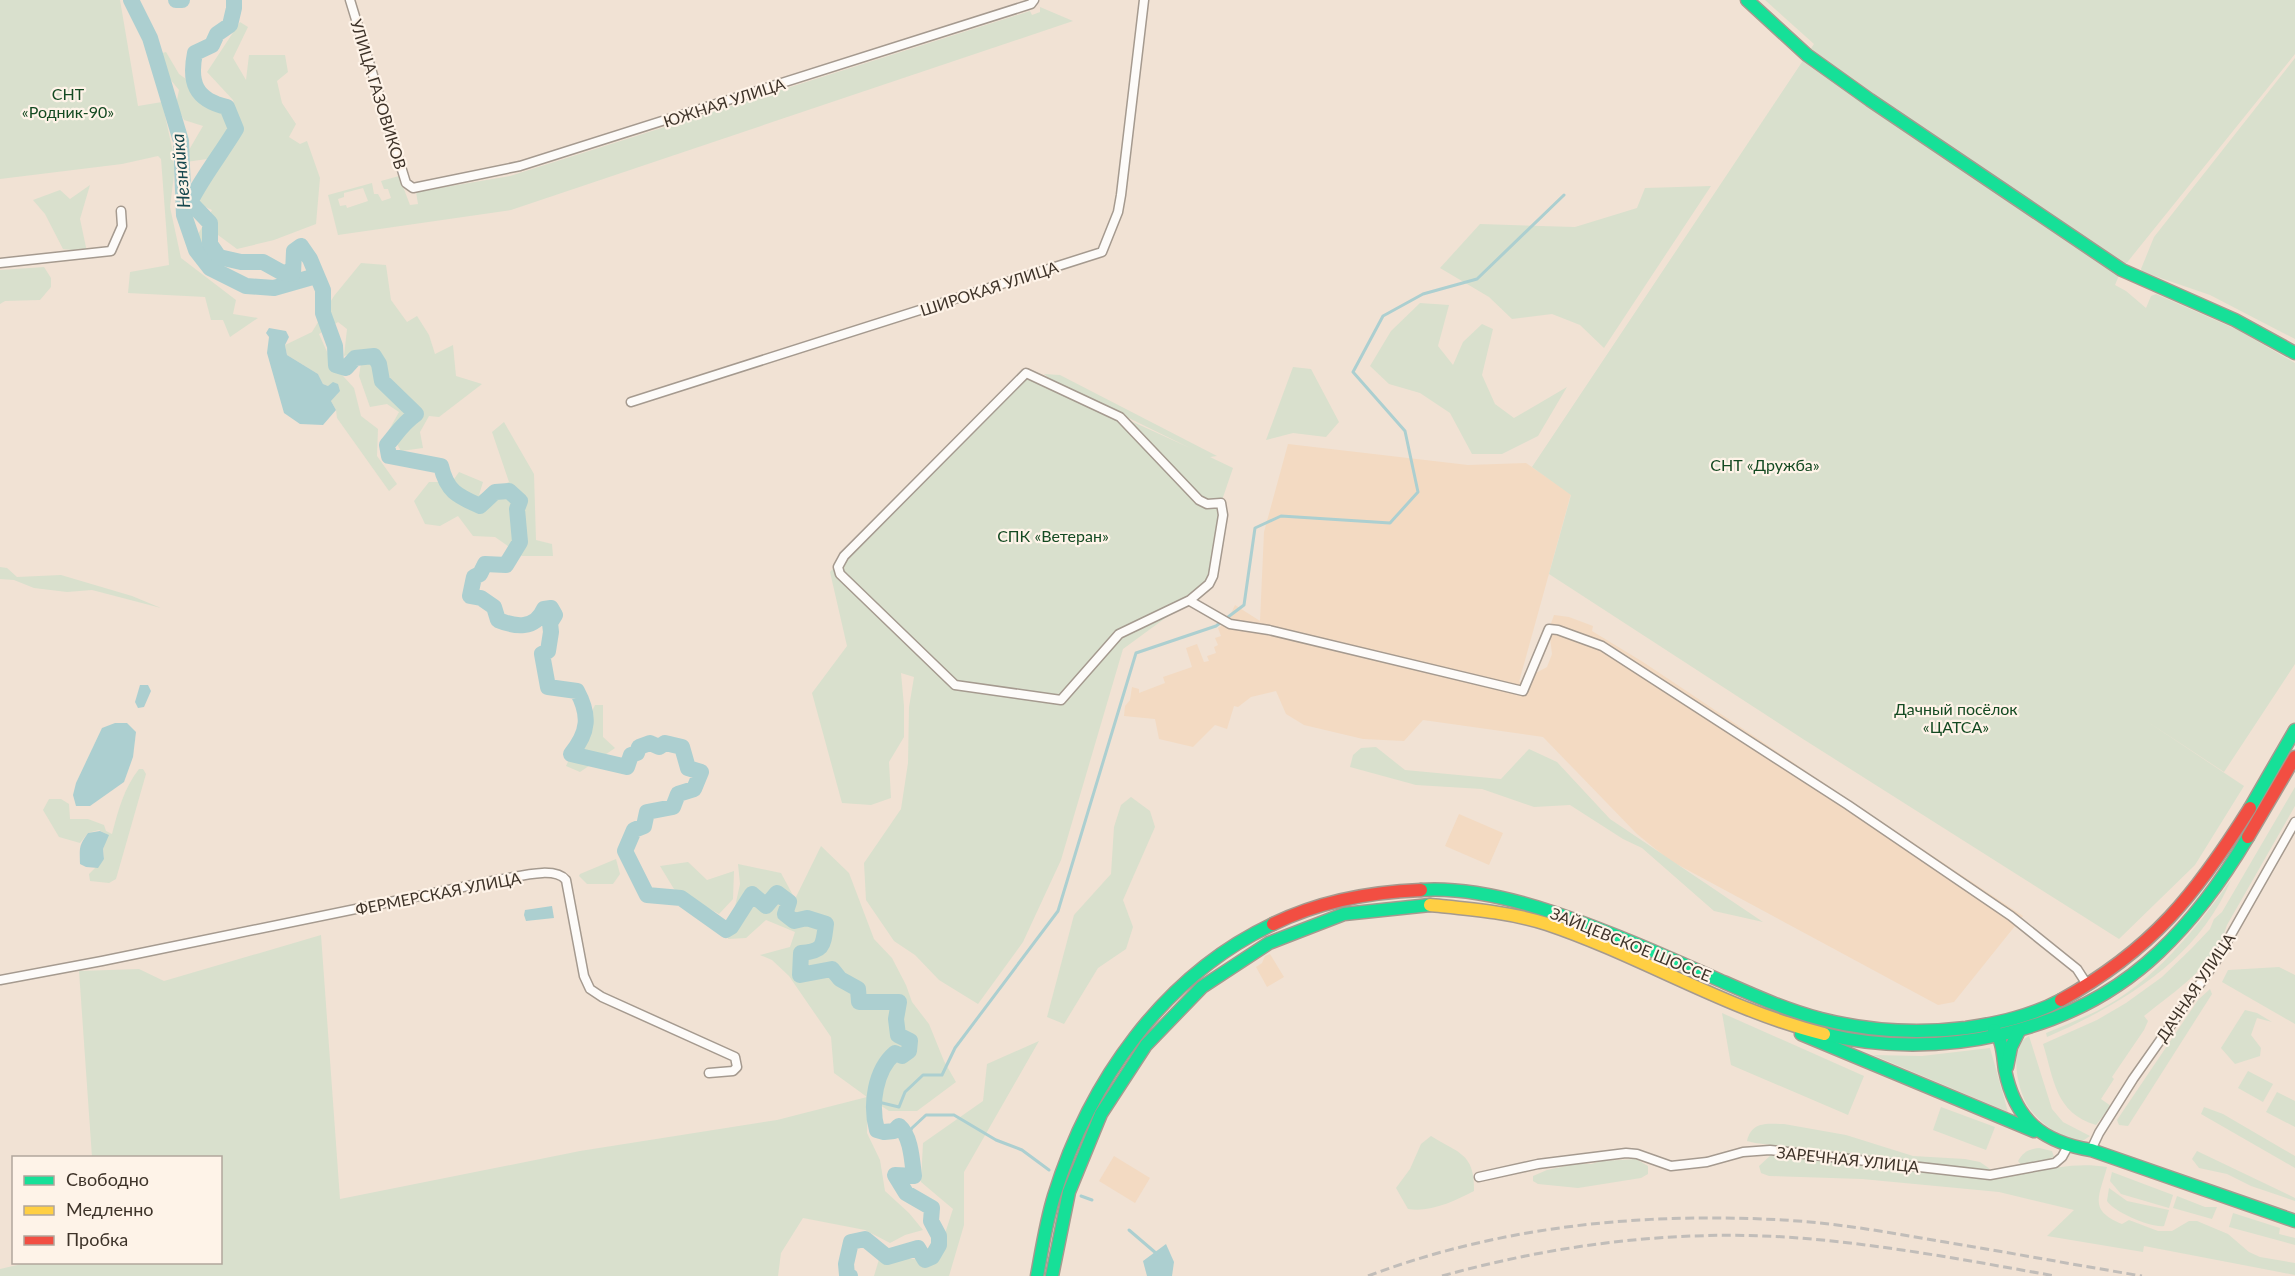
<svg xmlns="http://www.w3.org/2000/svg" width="2295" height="1276" font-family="Lato,sans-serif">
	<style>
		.built { fill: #f3dac2 }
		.green { fill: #d9e0cd; fill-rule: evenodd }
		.water { fill: #accfd0 }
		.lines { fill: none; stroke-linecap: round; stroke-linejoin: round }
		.stream { stroke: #accfd0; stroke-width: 3 }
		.river { stroke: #accfd0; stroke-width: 16 }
		.street-casing { stroke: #a59a8f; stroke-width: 11 }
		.fast-casing { stroke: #a59a8f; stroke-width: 15 }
		.slow-casing { stroke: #a59a8f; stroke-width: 15 }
		.jam-casing { stroke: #a59a8f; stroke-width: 15 }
		.street { stroke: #fdfbf9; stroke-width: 8 }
		.fast { stroke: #16e098; stroke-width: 12 }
		.slow { stroke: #ffcf43; stroke-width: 12 }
		.jam { stroke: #f24e42; stroke-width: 12 }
		.rail { stroke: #c1bdb9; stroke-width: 3; stroke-dasharray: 9 4.5; stroke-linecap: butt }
		.labels { text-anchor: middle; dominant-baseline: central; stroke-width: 4.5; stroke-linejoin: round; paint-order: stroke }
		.park-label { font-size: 16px; fill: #144a22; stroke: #fef3e8 }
		.street-label { font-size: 16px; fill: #3e3329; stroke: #fef3e8 }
		.water-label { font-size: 18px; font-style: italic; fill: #17484f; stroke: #fef3e8 }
	</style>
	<rect width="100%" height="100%" fill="#f1e2d4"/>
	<g class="built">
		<path d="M 1288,444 L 1468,465 L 1526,463 L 1571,494 L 1519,682 L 1547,667 L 1552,654 L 1549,629 L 1554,615 L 1569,617 L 1593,626 L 1592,631 L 1643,662 L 2023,916 L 1954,1002 L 1938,1005 L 1669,860 L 1637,834 L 1543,737 L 1423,720 L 1404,741 L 1363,739 L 1304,725 L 1286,714 L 1276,691 L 1251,697 L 1238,707 L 1234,706 L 1227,729 L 1215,725 L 1193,747 L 1159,739 L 1155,719 L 1124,716 L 1125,706 L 1130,700 L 1132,687 L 1139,689 L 1139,693 L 1165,683 L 1163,677 L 1192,667 L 1186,648 L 1197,644 L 1204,662 L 1209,661 L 1207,656 L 1216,653 L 1214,647 L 1218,645 L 1215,638 L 1221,636 L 1218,628 L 1227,622 L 1235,605 L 1260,621 L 1264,532 Z"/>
		<path d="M 1459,814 L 1503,833 L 1489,865 L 1445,846 Z"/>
		<path d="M 1270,954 L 1284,977 L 1267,987 L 1256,967 L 1262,963 L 1265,956 Z"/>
		<path d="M 1114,1156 L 1150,1178 L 1135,1203 L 1099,1181 Z"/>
	</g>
	<g class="green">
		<path d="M 0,0 L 120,0 L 138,106 L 162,102 L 173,152 L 170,153 L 175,167 L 170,207 L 181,258 L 236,300 L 233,314 L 258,318 L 230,337 L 223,320 L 211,320 L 205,297 L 128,293 L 130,272 L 169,265 L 161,159 L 158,156 L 122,164 L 0,179 Z"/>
		<path d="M 1765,0 L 2295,0 L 2295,54 L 2121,270 L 2115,285 L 2126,291 L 2146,308 L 2151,296 L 2156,294 L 2238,330 L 2295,363 L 2295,664 L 2224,772 L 2145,720 L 2244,786 L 2195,865 L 2119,939 L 1803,739 L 1549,574 L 1571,495 L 1532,467 L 1814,44 Z"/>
		<path d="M 1040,7 L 1073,21 L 511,210 L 338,235 L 328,195 L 372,183 L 374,194 L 378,194 L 382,201 L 391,198 L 388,189 L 384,189 L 381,181 L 399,176 L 410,205 L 418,204 L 416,192 L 510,176 L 1030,11 L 1032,15 L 1040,12 ZM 363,188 L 368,201 L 347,208 L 346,205 L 340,206 L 338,199 L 344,197 L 344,193 Z"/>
		<path d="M 240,22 L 248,27 L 233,58 L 246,80 L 249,55 L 285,55 L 288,72 L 277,81 L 282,103 L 296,124 L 289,137 L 300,144 L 307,141 L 320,178 L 316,224 L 274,240 L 237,249 L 218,235 L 211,261 L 197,236 L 212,210 L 197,203 L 242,131 L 233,100 L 207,72 Z"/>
		<path d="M 166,52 L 179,74 L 201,90 L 204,104 L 229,116 L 231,128 L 214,158 L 186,162 L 186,155 L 203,126 L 184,120 L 176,105 L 179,90 L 165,73 L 158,54 Z"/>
		<path d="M 2295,58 L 2295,339 L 2210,295 L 2143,272 L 2141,269 L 2154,237 Z"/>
		<path d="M 90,185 L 80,219 L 87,252 L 63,249 L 45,214 L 33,200 L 60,190 L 70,199 Z"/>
		<path d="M 1711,186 L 1604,348 L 1580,325 L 1552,314 L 1512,319 L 1489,297 L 1440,268 L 1480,224 L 1575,227 L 1637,208 L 1645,188 Z"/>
		<path d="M 361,263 L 386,265 L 391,300 L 407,322 L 417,316 L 429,335 L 435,354 L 453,345 L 456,376 L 482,384 L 439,417 L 429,416 L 420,432 L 423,448 L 401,451 L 389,430 L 399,412 L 387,404 L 370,407 L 359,376 L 363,350 L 344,356 L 347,329 L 338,322 L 319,334 L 333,365 L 354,388 L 361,416 L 378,429 L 377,456 L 397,484 L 389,491 L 337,418 L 336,410 L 331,401 L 337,394 L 328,386 L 323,384 L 318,374 L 287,355 L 285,345 L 312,332 L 334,296 Z"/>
		<path d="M 44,267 L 51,278 L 51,287 L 40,300 L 5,301 L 0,304 L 0,270 Z"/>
		<path d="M 1420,303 L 1449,305 L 1438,346 L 1453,365 L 1463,342 L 1482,324 L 1493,329 L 1482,375 L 1495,404 L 1514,418 L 1567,387 L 1538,436 L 1502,454 L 1472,454 L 1450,413 L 1420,393 L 1389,384 L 1370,366 L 1391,331 Z"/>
		<path d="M 1293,367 L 1311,369 L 1339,422 L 1326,437 L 1293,433 L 1266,440 Z"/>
		<path d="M 1026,373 L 1190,448 L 1051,380 L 1044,374 L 1060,375 L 1217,456 L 1210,457 L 1233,468 L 1221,503 L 1213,576 L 1190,600 L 1123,649 L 1061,860 L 1023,942 L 978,1004 L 939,980 L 915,955 L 894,941 L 866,900 L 864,863 L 901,809 L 908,763 L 909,707 L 914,677 L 901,673 L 904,706 L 904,737 L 889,762 L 891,798 L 871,805 L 842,803 L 812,693 L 847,646 L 830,572 L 844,556 Z"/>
		<path d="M 504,422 L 534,474 L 536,540 L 552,544 L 553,556 L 522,556 L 495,537 L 473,536 L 458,516 L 440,526 L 425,524 L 414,501 L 429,482 L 452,482 L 459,472 L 483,482 L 479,495 L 509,482 L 492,432 Z"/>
		<path d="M 0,567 L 7,568 L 17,577 L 61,575 L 132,596 L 161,608 L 92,590 L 67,592 L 34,588 L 14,580 L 0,579 Z"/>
		<path d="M 595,705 L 603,705 L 603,737 L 615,748 L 580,772 L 566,766 Z"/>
		<path d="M 1376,747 L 1405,770 L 1501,779 L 1529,749 L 1557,762 L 1610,819 L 1763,922 L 1714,911 L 1642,848 L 1623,839 L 1570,805 L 1534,807 L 1482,789 L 1416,785 L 1350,767 L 1353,755 L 1361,748 Z"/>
		<path d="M 139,769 L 143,769 L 146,774 L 116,879 L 109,883 L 90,881 L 89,874 L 104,859 L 103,849 L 108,835 L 99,830 L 88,833 L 80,843 L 59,837 L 43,810 L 49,799 L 61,799 L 69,804 L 70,819 L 88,819 L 104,825 L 106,831 L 112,834 C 118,811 124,788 139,769 Z"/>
		<path d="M 2295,787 L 2295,806 L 2227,925 C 2215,966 2176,990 2144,1016 L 2148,1021 L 2144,1030 L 2112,1077 L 2114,1079 L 2101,1099 L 2111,1106 L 2096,1125 C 2055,1113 2054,1079 2043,1044 L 2097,1020 L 2126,1003 L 2162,977 L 2191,949 L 2210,929 L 2214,919 L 2222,912 Z"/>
		<path d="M 1131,797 L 1150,811 L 1155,827 L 1123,900 L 1133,927 L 1126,949 L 1098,968 L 1064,1024 L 1047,1017 L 1074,915 L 1111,874 L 1114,827 L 1121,805 Z"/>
		<path d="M 821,846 L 849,873 L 874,939 L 892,958 L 906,985 L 912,1002 L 929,1024 L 944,1061 L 956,1082 L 917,1111 L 889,1111 L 868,1097 L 867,1133 L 880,1160 L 885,1191 L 909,1213 L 923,1230 L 905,1235 L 890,1243 L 865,1230 L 803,1218 L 781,1253 L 778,1276 L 0,1276 L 0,1269 L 26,1263 L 220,1262 L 220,1158 L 92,1157 L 79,971 L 139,969 L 164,981 L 321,935 L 340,1199 L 580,1151 L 777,1120 L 867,1097 L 834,1073 L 831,1037 L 789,976 L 772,960 L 760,955 L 790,947 L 795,932 L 766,920 L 746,938 L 728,939 L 740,884 L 738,864 L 781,873 L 795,899 Z"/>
		<path d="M 616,859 L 620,874 L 613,884 L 587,884 L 579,876 L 580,874 Z"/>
		<path d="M 688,862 L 707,880 L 734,871 L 733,899 L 719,914 L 674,889 L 660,866 Z"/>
		<path d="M 2231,880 C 2198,959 2121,1005 2047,1037 L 2046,1033 C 2063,1026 2080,1019 2097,1011 C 2154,982 2194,931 2231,880 Z"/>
		<path d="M 2279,967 L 2295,975 L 2295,1024 L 2222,982 L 2228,970 Z"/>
		<path d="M 2210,989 L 2212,994 L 2128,1126 L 2119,1125 L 2117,1120 L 2198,1000 Z"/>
		<path d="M 2245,1010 L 2257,1013 L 2272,1022 L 2257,1018 L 2251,1035 L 2261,1048 L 2260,1056 L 2235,1064 L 2221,1048 Z"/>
		<path d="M 1722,1013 L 1864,1076 L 1848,1115 L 1731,1065 Z"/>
		<path d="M 2029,1036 L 2052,1109 L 2063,1122 L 2090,1136 L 2084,1140 C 2063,1141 2041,1124 2029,1108 C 2018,1092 2007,1046 2029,1036 Z"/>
		<path d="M 1039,1041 L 964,1172 L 964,1225 L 949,1276 L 874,1276 L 880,1256 L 925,1260 C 942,1252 947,1226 953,1209 L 921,1182 L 923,1143 L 983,1101 L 987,1064 Z"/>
		<path d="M 1990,1048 L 2008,1112 L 1873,1055 L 1922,1056 Z"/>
		<path d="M 2248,1071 L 2273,1084 L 2263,1102 L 2238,1088 Z"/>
		<path d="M 2277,1092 L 2295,1101 L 2295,1127 L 2266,1112 Z"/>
		<path d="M 1941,1107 L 1995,1127 L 1986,1150 L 1933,1130 Z"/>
		<path d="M 2204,1107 L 2223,1114 L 2295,1156 L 2295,1168 L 2201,1114 Z"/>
		<path d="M 1784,1124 L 1846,1135 L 1913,1156 L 1965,1159 L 1980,1162 L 1990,1169 L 1988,1171 L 1755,1143 L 1747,1141 C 1752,1121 1767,1124 1784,1124 Z"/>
		<path d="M 1431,1136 C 1458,1153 1475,1153 1474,1191 C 1455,1201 1429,1213 1408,1209 L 1396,1188 L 1410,1169 L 1421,1144 Z"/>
		<path d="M 2039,1148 L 2052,1151 L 2054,1157 L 2030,1165 L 2021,1165 L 2018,1161 C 2023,1152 2029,1149 2039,1148 Z"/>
		<path d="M 2197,1151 L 2289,1195 L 2295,1198 L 2295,1201 L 2251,1186 L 2227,1174 L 2199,1168 L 2192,1159 Z"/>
		<path d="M 1771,1155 L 1847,1161 L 1991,1179 C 2030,1175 2067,1160 2107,1167 C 2099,1197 2088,1210 2122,1224 L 2129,1220 L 2158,1231 L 2172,1231 L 2189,1221 L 2197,1221 L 2228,1234 L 2249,1252 L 2260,1257 L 2295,1263 L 2295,1275 L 2144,1246 L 2143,1252 L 2047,1236 L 2074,1210 L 1999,1192 L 1862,1179 L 1769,1176 L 1761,1173 L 1759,1166 Z"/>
		<path d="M 1636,1159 L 1648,1166 L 1648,1174 L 1641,1178 L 1578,1188 L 1538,1184 L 1533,1181 L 1533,1176 L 1547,1170 L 1575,1164 L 1591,1164 L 1602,1161 Z"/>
		<path d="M 2112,1172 L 2173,1195 L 2169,1208 L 2121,1194 L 2110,1181 Z"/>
		<path d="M 2109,1188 L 2127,1201 L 2169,1210 L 2164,1226 C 2151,1228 2114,1212 2107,1201 Z"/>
		<path d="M 2177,1196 L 2205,1207 L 2217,1207 L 2212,1219 L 2173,1208 Z"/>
		<path d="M 2233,1213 L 2280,1228 L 2279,1234 L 2295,1238 L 2295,1245 L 2229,1227 Z"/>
	</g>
	<g class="water">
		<path d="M 269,328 L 286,331 L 289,337 L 285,345 L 287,355 L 318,374 L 323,384 L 328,386 L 333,382 L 338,384 L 340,391 L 331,401 L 336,410 L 323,425 L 300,424 L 284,413 L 267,353 L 269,337 L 266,333 Z"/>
		<path d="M 140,685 L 148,685 L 151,691 L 144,707 L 138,708 L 135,702 Z"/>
		<path d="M 115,723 L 127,723 L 136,732 L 133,757 L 124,782 L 90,806 L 76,806 L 73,795 L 76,783 L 102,728 Z"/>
		<path d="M 100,831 L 109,835 L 103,849 L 104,859 L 98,868 L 86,867 L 80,864 C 80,848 78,847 88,833 Z"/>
		<path d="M 552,906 L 554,918 L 526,921 L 524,915 L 525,910 Z"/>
		<path d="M 1166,1244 L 1174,1262 L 1172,1276 L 1147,1276 L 1143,1261 Z"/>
	</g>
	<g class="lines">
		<g class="stream">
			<path d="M 874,1101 L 899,1107 L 905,1092 L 923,1075 L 942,1075 L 955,1048 L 1058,911 L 1136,653 L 1216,626 L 1244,605 L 1255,528 L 1281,516 L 1390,523 L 1418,492 L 1405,431 L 1353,372 L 1383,316 L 1423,294 L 1477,279 L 1564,195"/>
			<path d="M 906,1138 L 912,1128 L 926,1115 L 954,1115 L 996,1140 L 1022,1150 L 1049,1170"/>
			<path d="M 1081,1196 L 1092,1200"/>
			<path d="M 1129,1230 L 1157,1254"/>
		</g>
		<g class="river">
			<path d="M 131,0 L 150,38 L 181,141 L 184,215 L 196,250 L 210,268 L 246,286 L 274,288 L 316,276"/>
			<path d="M 176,0 L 182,0"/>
			<path d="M 234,0 L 234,8 L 230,25 L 217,34 L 212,45 L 195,53 C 189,82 195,100 227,107 L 236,129 C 221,154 203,176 190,202 L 210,223 L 210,244 L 219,257 L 241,262 L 263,262 L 281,272 L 293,274 L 294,251 L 301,246 L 310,259 L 323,290 L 323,313 L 335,346 L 336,365 L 346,368 L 355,358 L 374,356 L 379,364 L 382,381 L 416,414 C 402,424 398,432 387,445 L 389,456 L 441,466 C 447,492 458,496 480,506 L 495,492 L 509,491 L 520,501 L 517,509 L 520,542 L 506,565 L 485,564 L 480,574 L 474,577 L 470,596 L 481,598 L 494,607 L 498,620 C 515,627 535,630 544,609 L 551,608 L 555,615 L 550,623 L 551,632 L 548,651 L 542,654 L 548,687 L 577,691 C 590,715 589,732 571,754 L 627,767 L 631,755 L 637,753 L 639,747 L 650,743 L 659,747 L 665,743 L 682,747 L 688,768 L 701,772 L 694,789 L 678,794 L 673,807 L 647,812 L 644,826 L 634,830 L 625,851 L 647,895 L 681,898 L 726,930 L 731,927 L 752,894 L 766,906 L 777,893 L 789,902 L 785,914 L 794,921 L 807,918 L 826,924 C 823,946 824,951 801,953 L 800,975 L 832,969 L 840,979 L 858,989 L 859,1002 L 899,1002 L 896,1019 L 898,1035 L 910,1041 L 909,1051 L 902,1056 L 895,1053 C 875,1070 870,1105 877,1130 L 884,1132 L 894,1131 L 899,1126 C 911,1136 912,1160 914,1176 L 895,1175 L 906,1193 L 932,1208 L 931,1221 L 939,1236 L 939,1245 L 932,1257 L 925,1260 L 918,1248 L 887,1257 L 865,1239 L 851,1242 L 846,1264 L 847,1275 L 850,1276"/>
		</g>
		<defs>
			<g id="street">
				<path d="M 350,0 L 406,183 L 413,188 L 520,166 L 1031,4 L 1034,0"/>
				<path d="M 0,263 L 111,251 L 122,226 L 121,211"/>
				<path d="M 1026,373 L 1120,417 L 1199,500 L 1207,504 L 1221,503 L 1223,515 L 1213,576 L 1209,584 L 1190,600 L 1119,634 L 1061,700 L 955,685 L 840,574 L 838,567 L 844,556 Z"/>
				<path d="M 631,402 L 1102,252 L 1118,212 L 1121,195 L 1144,0"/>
				<path d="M 1190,601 L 1230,624 L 1269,630 L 1523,691 L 1549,629 L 1558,630 L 1602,646 L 1848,805 L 2011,916 L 2077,969 L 2088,986"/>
				<path d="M 0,980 L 102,961 L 497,880 C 514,878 554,865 566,880 L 584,976 L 590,989 L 602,997 L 735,1057 L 737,1067 L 733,1071 L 709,1073"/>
				<path d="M 2091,1150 L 2099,1133 L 2133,1079 L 2216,961 L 2295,822"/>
				<path d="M 1479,1177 L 1538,1164 L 1626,1153 L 1637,1154 L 1671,1166 L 1707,1162 L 1743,1152 L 1770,1150 L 1990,1175 L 2055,1163 L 2062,1157 L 2068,1146"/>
			</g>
			<g id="fast">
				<path d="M 1747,0 L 1807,55 L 1870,100 L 2122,270 L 2235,320 L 2295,353"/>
				<path d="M 2250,808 L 2295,730"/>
				<path d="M 1421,890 C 1466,887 1513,899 1555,913 C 1611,932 1665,956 1719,980 C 1753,995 1786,1010 1821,1019 C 1868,1031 1917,1034 1966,1028 C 1999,1023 2031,1016 2061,1000"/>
				<path d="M 1994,1030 C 2003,1040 2003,1057 2005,1070 C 2015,1120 2042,1142 2091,1150 L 2295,1221"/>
				<path d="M 1801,1034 L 2034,1131"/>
				<path d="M 1824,1034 C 1938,1062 2073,1034 2159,952 C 2195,918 2223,879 2248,837"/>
				<path d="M 2007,1067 L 2011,1047 L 2019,1031"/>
				<path d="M 1037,1276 C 1042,1249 1046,1222 1054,1196 C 1089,1082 1163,976 1273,924"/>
				<path d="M 1052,1276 L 1069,1192 L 1101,1114 L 1146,1045 L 1202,987 L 1269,943 L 1344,914 L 1430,905"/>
			</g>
			<path id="slow" d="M 1430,905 C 1469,909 1509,912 1547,924 C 1642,956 1727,1010 1824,1034"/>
			<g id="jam">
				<path d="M 2248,837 L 2295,757"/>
				<path d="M 1273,924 C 1320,901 1369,892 1421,890"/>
				<path d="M 2061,1000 C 2152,950 2196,894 2250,808"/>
			</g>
		</defs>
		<use href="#street" class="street-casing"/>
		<use href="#fast" class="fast-casing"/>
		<use href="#slow" class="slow-casing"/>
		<use href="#jam" class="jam-casing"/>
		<use href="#street" class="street"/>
		<use href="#fast" class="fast"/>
		<use href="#slow" class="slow"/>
		<use href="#jam" class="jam"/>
		<g class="rail">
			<path d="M 1368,1276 C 1500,1226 1643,1212 1783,1220 C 1838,1223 1892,1233 1945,1242 C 2011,1253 2076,1265 2142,1276"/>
			<path d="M 1442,1276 C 1553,1245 1670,1230 1785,1237 C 1876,1243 1965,1260 2055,1276"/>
		</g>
	</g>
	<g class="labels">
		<g class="park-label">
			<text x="68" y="93">СНТ<tspan x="68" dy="18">«Родник-90»</tspan></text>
			<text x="1765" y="464">СНТ «Дружба»</text>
			<text x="1053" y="535">СПК «Ветеран»</text>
			<text x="1956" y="708">Дачный посёлок<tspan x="1956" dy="18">«ЦАТСА»</tspan></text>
		</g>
		<g class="street-label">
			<text transform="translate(379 94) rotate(73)">УЛИЦА ГАЗОВИКОВ</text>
			<text transform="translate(724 102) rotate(-18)">ЮЖНАЯ УЛИЦА</text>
			<text transform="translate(989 288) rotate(-18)">ШИРОКАЯ УЛИЦА</text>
			<text transform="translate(438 893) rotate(-11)">ФЕРМЕРСКАЯ УЛИЦА</text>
			<text transform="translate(1631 944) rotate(22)">ЗАЙЦЕВСКОЕ ШОССЕ</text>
			<text transform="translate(2195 987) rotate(-56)">ДАЧНАЯ УЛИЦА</text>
			<text transform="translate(1848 1159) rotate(6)">ЗАРЕЧНАЯ УЛИЦА</text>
		</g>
		<g class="water-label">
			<text transform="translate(180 171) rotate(-95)">Незнайка</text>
		</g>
	</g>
	<rect x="12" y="1156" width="210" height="108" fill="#fef3e8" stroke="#b1a69c" stroke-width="1.5"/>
	<rect x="24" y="1176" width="30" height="9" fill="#16e098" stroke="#b1a69c" stroke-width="1.5"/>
	<text x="66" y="1186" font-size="18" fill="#3e3329">Свободно</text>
	<rect x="24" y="1206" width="30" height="9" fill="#ffcf43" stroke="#b1a69c" stroke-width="1.5"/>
	<text x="66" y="1216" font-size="18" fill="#3e3329">Медленно</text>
	<rect x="24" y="1236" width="30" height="9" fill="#f24e42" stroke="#b1a69c" stroke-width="1.5"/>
	<text x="66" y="1246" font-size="18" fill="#3e3329">Пробка</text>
</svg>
